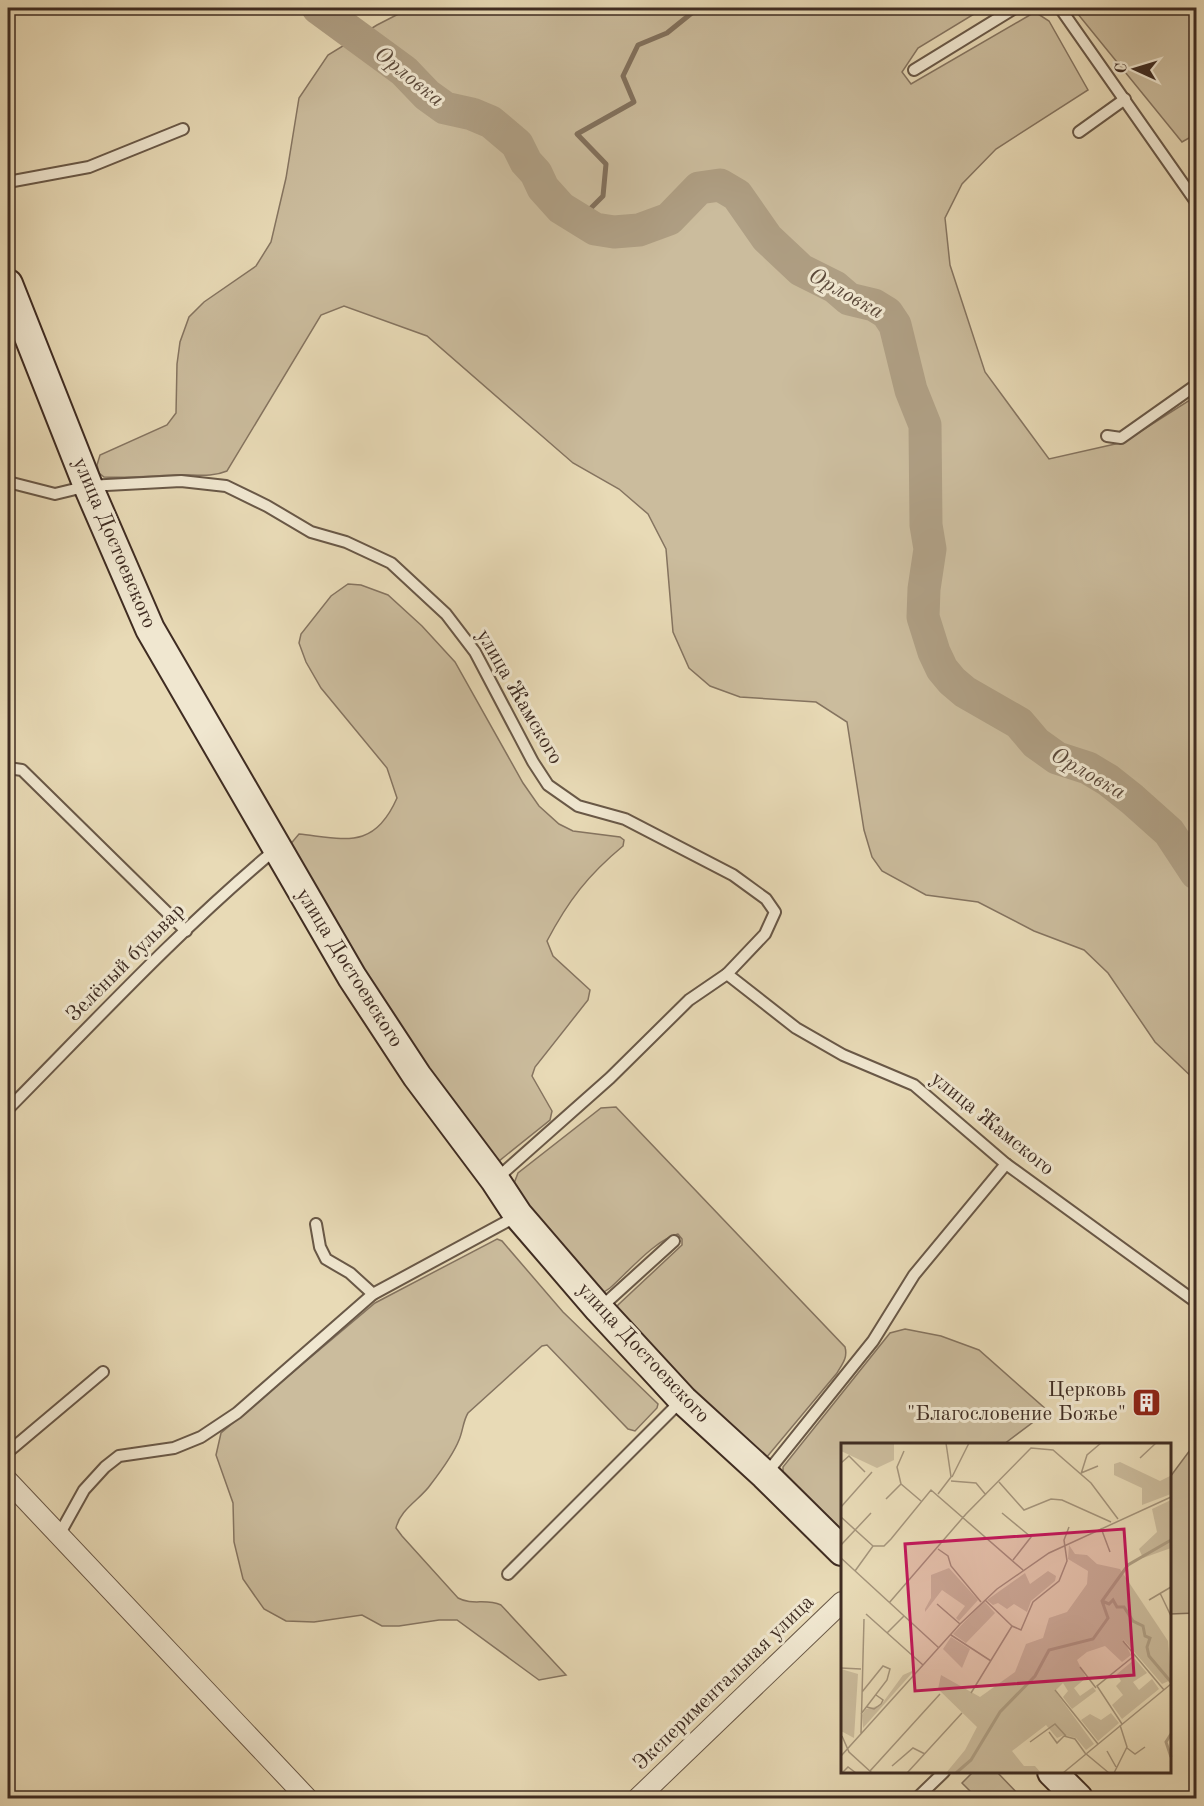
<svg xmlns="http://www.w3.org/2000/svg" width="1204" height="1806" font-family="'Old Standard TT',serif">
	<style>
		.green { fill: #cbbc9d; stroke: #857460; stroke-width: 1.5 }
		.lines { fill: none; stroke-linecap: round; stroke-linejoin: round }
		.stream { stroke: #82715d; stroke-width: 5 }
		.river { stroke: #af9f84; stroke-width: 33 }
		.service-casing { stroke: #695847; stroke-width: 14 }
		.minor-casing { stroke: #695847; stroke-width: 22 }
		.secondary-casing { stroke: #3f2c22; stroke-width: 32 }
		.service { stroke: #f0e7d0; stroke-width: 10 }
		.minor { stroke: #f0e7d0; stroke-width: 20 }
		.secondary { stroke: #f0e7d0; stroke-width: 28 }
		.labels { text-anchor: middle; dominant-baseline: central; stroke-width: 6; stroke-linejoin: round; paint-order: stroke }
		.street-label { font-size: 21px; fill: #3f2c22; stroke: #f0e7d0 }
		.poi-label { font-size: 21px; fill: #3f2c22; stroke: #f0e7d0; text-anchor: end }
		.water-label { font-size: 22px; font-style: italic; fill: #5b493a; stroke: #f0e7d0 }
		.inset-river { fill: none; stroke: #af9f84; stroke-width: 3 }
		.inset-road { fill: none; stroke: #a4947b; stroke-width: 1.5 }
		.view { fill: #c2185b; fill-opacity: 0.15; stroke: #c2185b; stroke-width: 3 }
		.inset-edge { fill: none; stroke: #3f2c22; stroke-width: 3 }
	</style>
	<rect width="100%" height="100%" fill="#e8dab6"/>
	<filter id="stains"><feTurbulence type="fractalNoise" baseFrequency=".00333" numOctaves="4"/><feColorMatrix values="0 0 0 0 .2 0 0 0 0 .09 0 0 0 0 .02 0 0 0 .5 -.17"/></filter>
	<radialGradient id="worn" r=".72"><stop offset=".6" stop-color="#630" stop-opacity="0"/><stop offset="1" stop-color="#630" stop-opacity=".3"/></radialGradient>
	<g class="green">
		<path d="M 410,8 L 984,8 L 918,48 L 902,72 L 911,84 L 1035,12 L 1049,21 L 1088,90 L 996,149 L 962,184 L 945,218 L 950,265 L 985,372 L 1049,459 L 1124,442 L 1196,396 L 1196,1081 L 1155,1042 L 1108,973 L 1084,950 L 1034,931 L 978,902 L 926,895 L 882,871 L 872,857 L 864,830 L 847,722 L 816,702 L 740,697 L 710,686 L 689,668 L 673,632 L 666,549 L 648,514 L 619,489 L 573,463 L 427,336 L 344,306 L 321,315 L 227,471 C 211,478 193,474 175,475 C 151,476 128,478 104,477 L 99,473 L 97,465 L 100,455 L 167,425 L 176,413 L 177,364 L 180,342 L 189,317 L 204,302 L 256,266 L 271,242 L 286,178 L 299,98 L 328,55 L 377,25 Z"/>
		<path d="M 1073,8 L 1196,8 L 1196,134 L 1182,142 Z"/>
		<path d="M 348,584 L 361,585 L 388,595 L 422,626 L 455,662 L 523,783 L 539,806 L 559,824 L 573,831 L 620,837 L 624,840 L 623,846 C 588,875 568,901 547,941 L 553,956 L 590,990 L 588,1000 L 535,1067 L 532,1076 L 552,1111 L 550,1120 L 499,1161 L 484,1153 L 351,954 L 288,847 L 299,834 C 346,839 374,850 397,798 L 387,768 L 321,688 L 306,662 L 299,643 L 301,634 L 331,596 Z"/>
		<path d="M 616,1107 L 845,1347 C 848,1358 842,1364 837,1373 L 766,1458 L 758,1458 L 616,1311 L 618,1305 L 682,1245 L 682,1239 L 678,1234 C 656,1239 627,1273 610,1288 L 604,1292 L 599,1290 L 519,1200 L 513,1186 L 518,1173 L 601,1108 Z"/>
		<path d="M 497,1239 L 502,1241 L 563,1312 L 658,1404 L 657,1408 L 635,1431 L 628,1429 L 547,1345 L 542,1346 L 468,1413 C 463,1421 463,1431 459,1440 C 453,1455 441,1471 431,1484 C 421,1499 400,1509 396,1528 L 402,1536 L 458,1598 C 473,1606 485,1598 501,1605 L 566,1675 L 539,1680 L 457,1620 L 439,1620 L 399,1626 L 382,1626 L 362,1615 L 314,1622 L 286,1621 L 264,1609 L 243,1579 L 234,1542 L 233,1503 L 216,1455 L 221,1433 L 375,1303 Z"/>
		<path d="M 905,1329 L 941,1336 L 979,1350 L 1048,1411 L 1004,1444 L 842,1444 L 842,1539 L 783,1479 L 783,1467 L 890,1333 Z"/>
		<path d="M 1196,1442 L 1196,1613 L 1170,1614 L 1170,1477 Z"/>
		<path d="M 973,1772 L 997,1772 L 1019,1795 L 1015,1798 L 977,1798 L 962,1783 Z"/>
	</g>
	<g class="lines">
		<path class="stream" d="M 579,220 L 603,196 L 606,164 L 577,134 L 634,102 L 623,76 L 638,45 L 667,33 L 698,8 L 718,12 L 723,8"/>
		<path class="river" d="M 318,8 L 404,71 L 427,95 L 445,108 L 472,114 L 491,122 L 517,144 L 526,162 L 536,173 L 543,188 L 561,208 L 595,229 L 614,232 L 639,230 L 669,219 L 699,188 L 720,185 L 737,195 L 767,238 L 801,270 L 835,287 L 849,299 L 874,305 L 887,313 L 895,325 L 911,390 L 925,425 L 926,525 L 930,549 L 924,589 L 923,617 L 934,652 L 942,669 L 952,681 L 965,692 L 1019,723 L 1036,743 L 1057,758 L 1088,768 L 1108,780 L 1132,799 L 1169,832 L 1196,873"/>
		<defs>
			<g id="service">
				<path d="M 1060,8 L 1196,202"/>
				<path d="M 914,70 L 1015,8"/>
				<path d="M 1079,132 L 1125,99"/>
				<path d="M 8,182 L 89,167 L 183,129"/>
				<path d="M 1107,436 L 1121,438 L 1196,385"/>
				<path d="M 8,482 L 55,494 L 88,486 L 181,481 L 226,486 L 267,506 L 311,532 L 346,542 L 391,563 L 446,614 L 475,652 L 533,762 L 548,785 L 578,806 L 625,819 L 733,875 L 766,899 L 775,912 L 765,934 L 727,974 L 796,1028 L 843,1055 L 914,1085 L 1006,1164 L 1196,1302"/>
				<path d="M 8,768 L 22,770 L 186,931"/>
				<path d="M 8,1109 C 95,1021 180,929 276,849"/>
				<path d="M 495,1180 L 610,1078 L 689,1000 L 727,974"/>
				<path d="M 316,1224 L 320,1247 L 326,1259 L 350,1273 L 373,1294"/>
				<path d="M 599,1309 L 674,1241"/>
				<path d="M 8,1452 L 103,1372"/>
				<path d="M 766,1474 L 873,1341 L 914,1275 L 1006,1164"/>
				<path d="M 59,1535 L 84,1490 L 105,1467 L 119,1456 L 174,1448 L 201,1437 L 237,1413 L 373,1294 L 517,1216"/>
				<path d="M 508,1574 L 682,1400"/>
				<path d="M 917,1798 L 944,1772"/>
			</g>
			<g id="minor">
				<path d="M 8,1481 L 307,1798"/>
				<path d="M 638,1798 L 842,1602"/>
			</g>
			<g id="secondary">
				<path d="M 8,284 L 88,486 L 150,629 L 352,977 L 417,1076 L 495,1180 L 518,1215 L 599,1309 L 683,1400 L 765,1475 L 842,1551"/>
				<path d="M 1052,1772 L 1078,1798"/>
			</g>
		</defs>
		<use href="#service" class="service-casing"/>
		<use href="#minor" class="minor-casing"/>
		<use href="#secondary" class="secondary-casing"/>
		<use href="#service" class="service"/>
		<use href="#minor" class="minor"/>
		<use href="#secondary" class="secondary"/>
	</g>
	<defs>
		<symbol id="building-square" viewBox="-11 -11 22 22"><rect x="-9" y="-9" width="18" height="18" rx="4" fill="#8f2418" stroke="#f0e7d0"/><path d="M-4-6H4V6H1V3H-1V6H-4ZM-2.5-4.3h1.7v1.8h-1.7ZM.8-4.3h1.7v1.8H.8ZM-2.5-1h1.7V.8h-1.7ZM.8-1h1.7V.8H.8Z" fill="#fff"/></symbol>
	</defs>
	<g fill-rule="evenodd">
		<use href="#building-square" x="1130" y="1386" width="33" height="33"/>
	</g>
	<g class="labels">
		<g class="street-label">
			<text transform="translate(114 543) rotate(67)">улица Достоевского</text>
			<text transform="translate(519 697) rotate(60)">улица Жамского</text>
			<text transform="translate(126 963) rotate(-45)">Зелёный бульвар</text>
			<text transform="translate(349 968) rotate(58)">улица Достоевского</text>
			<text transform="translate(992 1124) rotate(39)">улица Жамского</text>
			<text transform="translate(643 1353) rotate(47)">улица Достоевского</text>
			<text transform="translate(724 1683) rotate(-44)">Экспериментальная улица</text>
		</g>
		<g class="poi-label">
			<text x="1126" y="1390">Церковь<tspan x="1126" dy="24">"Благословение Божье"</tspan></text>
		</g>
		<g class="water-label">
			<text transform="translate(409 77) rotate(39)">Орловка</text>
			<text transform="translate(846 294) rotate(29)">Орловка</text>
			<text transform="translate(1088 774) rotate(30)">Орловка</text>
		</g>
	</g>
	<g transform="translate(841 1443)">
		<rect width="330" height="330" fill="#e8dab6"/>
		<path d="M 0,0 L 53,0 L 53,17 L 36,25 L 0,8 ZM 279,19 L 319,38 L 329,33 L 330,27 L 330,51 L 301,62 L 301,45 L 273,32 L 273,21 ZM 330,57 L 330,105 L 302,115 L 298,106 L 316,89 L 311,66 ZM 228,102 L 234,111 L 246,112 L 256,121 L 279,126 L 327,198 L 330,237 L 321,241 L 282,196 L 290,212 L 281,219 L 264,203 L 246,209 L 236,217 L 245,235 L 233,245 L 239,253 L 252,244 L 255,248 L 231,266 L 222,254 L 227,248 L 222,240 L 214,248 L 253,301 L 245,307 L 235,295 L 223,292 L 216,295 L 205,282 L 171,308 L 183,323 L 194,323 L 200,330 L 105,330 L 124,307 L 136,284 L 97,246 L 100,232 L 139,254 L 174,229 L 185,201 L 202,195 L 208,175 L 226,169 L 246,141 L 247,128 L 227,116 ZM 108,125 L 137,157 L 118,178 L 115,175 L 124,163 L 101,147 L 84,169 L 84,166 L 90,155 L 90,132 ZM 207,128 L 215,133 L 214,138 L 190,158 L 186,169 L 173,161 L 166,166 L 157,160 L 152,162 L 146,157 L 184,130 L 189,141 ZM 143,158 L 154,170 L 125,200 L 112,191 ZM 110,194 L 129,206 L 121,225 L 102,206 ZM 294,216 L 306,230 L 292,239 L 298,247 L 311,236 L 318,246 L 281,276 L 271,262 L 282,252 L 275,243 L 280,238 L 276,231 ZM 0,226 L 17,231 L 13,295 L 0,288 ZM 71,228 L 71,230 L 22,285 L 21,272 L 25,266 L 40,262 L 62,232 ZM 270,270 L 278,280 L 257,298 L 240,277 L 249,271 L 260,277 Z" fill="#cbbc9d"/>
		<path class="inset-river" d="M 261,158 L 268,161 L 272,157 L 276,164 L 283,164 L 292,178 L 302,183 L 304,193 L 309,195 L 306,204 L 308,213 L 330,239M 330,291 L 325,299 L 330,314M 115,330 L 130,317 L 159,269 L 194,233 L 208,207 L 252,196 L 267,175 L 261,158 L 287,122 L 330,97"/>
		<path class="inset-road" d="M 299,15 L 315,0M 0,20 L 8,13 L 24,29M 240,30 L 257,23M 240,31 L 246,12 L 260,0M 111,34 L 128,0M 110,38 L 135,40 L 145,52M 158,39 L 183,67 L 210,56 L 221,57 L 270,79M 60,41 L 56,24 L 63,8M 97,51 L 110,34 L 105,0M 45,56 L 60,41 L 80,58M 0,64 L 31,29M 161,70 L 190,94 L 172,117M 0,74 L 32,103M 260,85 L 269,109M 0,102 L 30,70M 97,106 L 107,113 L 110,123 L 140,159M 0,115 L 98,205M 14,128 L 32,103 L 43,103 L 50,96 L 90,47 L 182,127M 319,150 L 330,173M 144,157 L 171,183M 308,157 L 330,144M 48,160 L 125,71 L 190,5 L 212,7 L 250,40 L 277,76M 96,161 L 119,181M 25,171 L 82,222M 46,190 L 63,173M 110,192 L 150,218M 282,198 L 323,247M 239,224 L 255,245M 0,225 L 20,226M 214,247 L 257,301M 130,250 L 171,183 L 180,187 L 192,159 L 218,138 L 226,118 L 223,97 L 228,84M 26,264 L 33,266 L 40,261 L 42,257 L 35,252M 20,271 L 46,237 L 49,226 L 42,223 L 21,249M 281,281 L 256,243 L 293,213M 208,289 L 216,300 L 223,293 L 234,296 L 244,310 L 268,330M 20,291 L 23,176M 1,293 L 8,309 L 31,330M 189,299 L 214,281 L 225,293M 286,305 L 294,311 L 304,304M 266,308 L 275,324M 0,313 L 119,181 L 156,146 L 208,110 L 330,54M 51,323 L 72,305 L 84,311M 29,328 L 99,251M 1,330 L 7,324 L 15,330M 66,330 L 121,270M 222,330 L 330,241M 273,330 L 286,304 L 279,282"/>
		<path class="view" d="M 283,86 L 293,232 L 74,248 L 64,101 Z"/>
		<rect width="330" height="330" class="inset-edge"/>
	</g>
	<rect width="1204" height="1806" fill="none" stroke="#e8dab6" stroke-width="30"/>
	<rect x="9" y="9" width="1186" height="1788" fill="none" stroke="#3f2c22" stroke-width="3"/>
	<rect x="15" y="15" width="1174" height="1776" fill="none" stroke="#3f2c22" stroke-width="1.5"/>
	<g transform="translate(1135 69) rotate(274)" stroke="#f0e7d0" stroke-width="4.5" paint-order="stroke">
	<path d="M0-4.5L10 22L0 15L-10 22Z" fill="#3f2c22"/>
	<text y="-9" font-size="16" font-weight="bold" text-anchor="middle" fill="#3f2c22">С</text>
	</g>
	<rect width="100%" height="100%" filter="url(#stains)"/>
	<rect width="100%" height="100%" fill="url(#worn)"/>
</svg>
